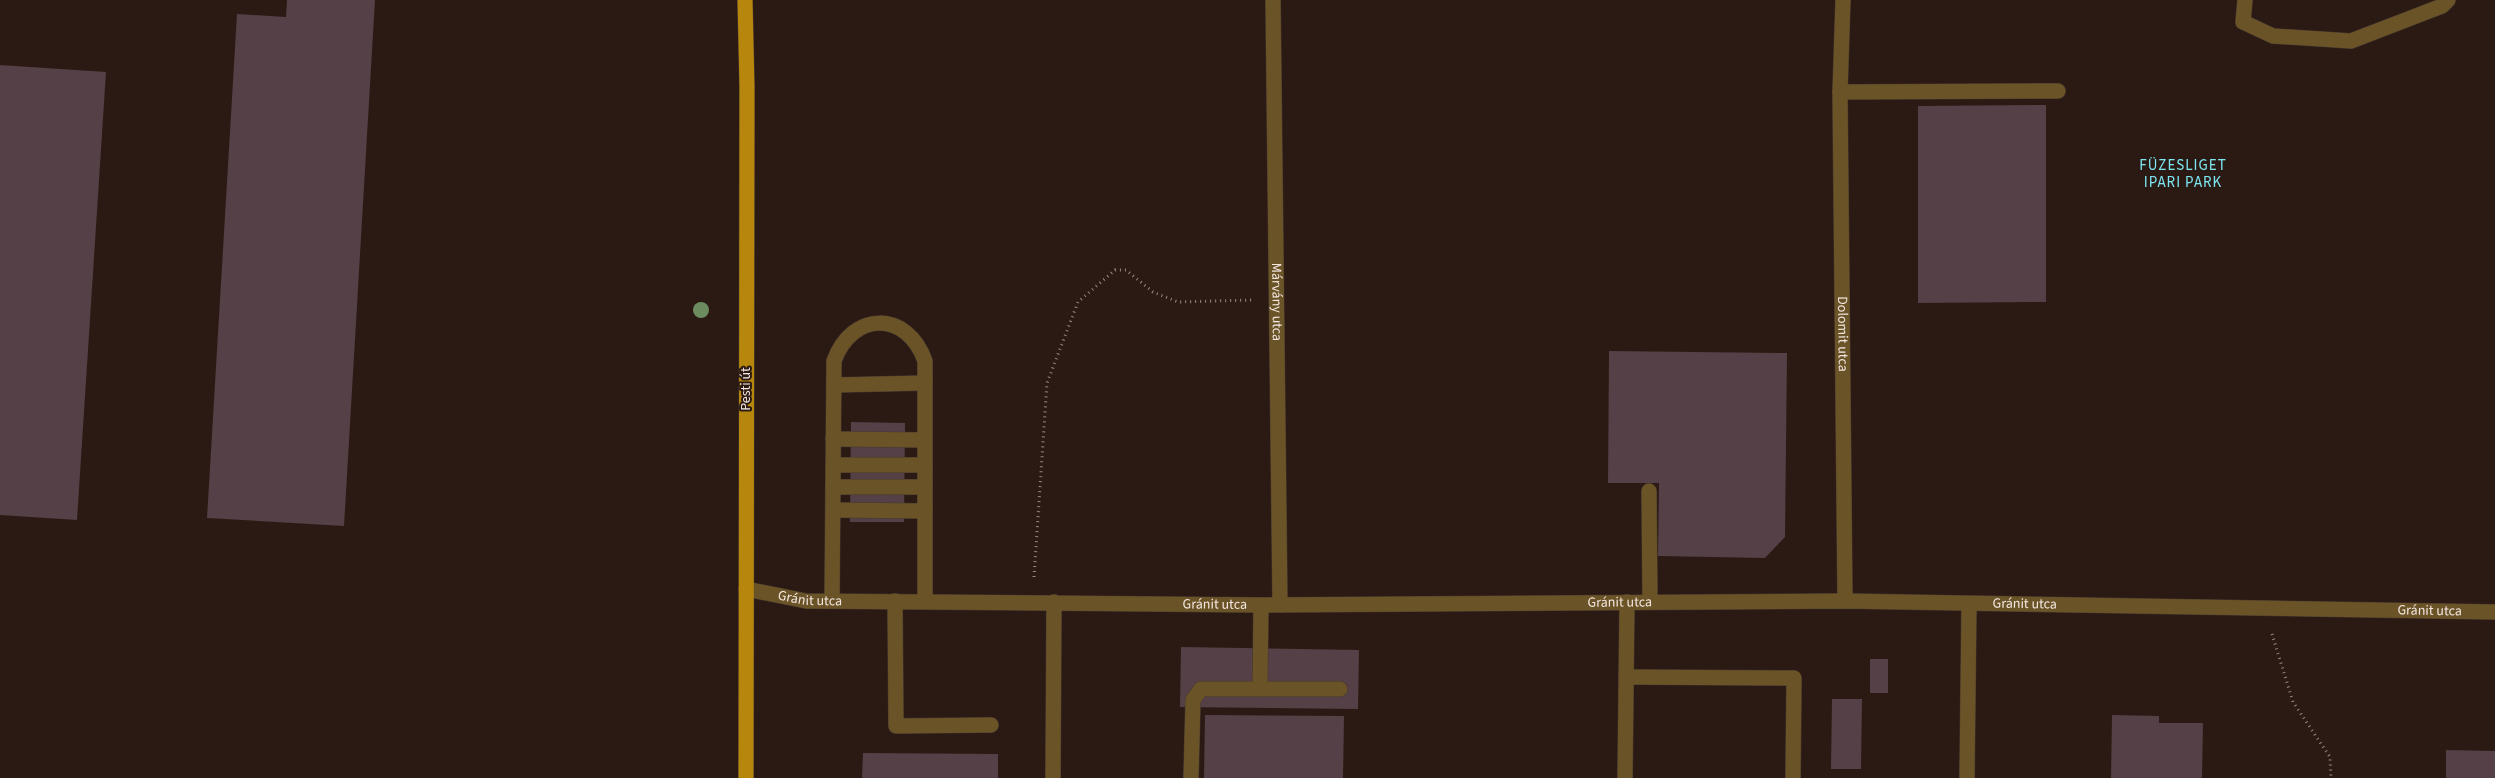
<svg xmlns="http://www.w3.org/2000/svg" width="2495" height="778" font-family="'Source Sans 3',sans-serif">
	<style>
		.building { fill: #544046 }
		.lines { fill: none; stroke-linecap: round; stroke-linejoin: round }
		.minor-casing { stroke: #463730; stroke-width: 16 }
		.major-casing { stroke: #463730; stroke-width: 16 }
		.path { stroke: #978a84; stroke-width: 3; stroke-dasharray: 1 4; stroke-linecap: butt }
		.minor { stroke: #6a5326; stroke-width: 15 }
		.major { stroke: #b6870c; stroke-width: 15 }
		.tree { fill: #6c8b5e }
		.labels { text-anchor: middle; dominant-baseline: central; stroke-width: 4; stroke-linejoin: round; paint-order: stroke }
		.street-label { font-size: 14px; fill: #f3e7e2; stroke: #2a1a13 }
		.neighbourhood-label { font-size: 15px; letter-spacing: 1px; fill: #7de8f3; stroke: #2a1a13 }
	</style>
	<rect width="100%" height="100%" fill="#2a1a13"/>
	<g class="building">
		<path d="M 287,0 L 375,0 L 344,526 L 207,518 L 237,14 L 286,17 Z"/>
		<path d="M 0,65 L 106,72 L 77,520 L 0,515 Z"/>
		<path d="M 2046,105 L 2046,302 L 1918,303 L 1918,106 Z"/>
		<path d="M 1609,351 L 1787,353 L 1785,537 L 1765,558 L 1658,556 L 1659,483 L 1608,483 Z"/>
		<path d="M 851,422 L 905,423 L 904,522 L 850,522 Z"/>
		<path d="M 1181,647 L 1359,650 L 1358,709 L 1180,707 Z"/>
		<rect x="1870" y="659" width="18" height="34"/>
		<path d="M 1832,699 L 1862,699 L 1861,769 L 1831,769 Z"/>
		<path d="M 1205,715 L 1344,716 L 1343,778 L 1204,778 Z"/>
		<path d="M 2112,715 L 2159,716 L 2159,723 L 2203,723 L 2202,778 L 2111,778 Z"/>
		<path d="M 2446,750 L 2495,751 L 2495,778 L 2446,778 Z"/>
		<path d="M 863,753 L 998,754 L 998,778 L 862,778 Z"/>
	</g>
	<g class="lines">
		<defs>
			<g id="minor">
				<path id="s1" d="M 1273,0 L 1280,605"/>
				<path id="s2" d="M 1843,0 L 1840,92 L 1845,601"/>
				<path d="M 2245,0 L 2243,22 L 2273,36 L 2351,41 L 2442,6 L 2448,0"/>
				<path d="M 1840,92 L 2058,91"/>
				<path d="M 834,385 L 925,383"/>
				<path d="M 833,439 L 925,440"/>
				<path d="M 833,465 L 925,465"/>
				<path d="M 833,487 L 925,487"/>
				<path d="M 1649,491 L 1650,601"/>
				<path d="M 833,510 L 925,511"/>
				<path id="s3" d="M 746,589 L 806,601 L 1261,605 L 1845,601 L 2495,612"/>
				<path d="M 832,601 L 834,361 C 852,311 907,310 925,361 L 925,601"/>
				<path d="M 895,601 L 896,726 L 991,725"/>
				<path d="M 1626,677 L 1794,678 L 1793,778"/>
				<path d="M 1260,689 L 1261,605"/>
				<path d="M 1053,778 L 1054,602"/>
				<path d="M 1191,778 L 1193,700 L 1201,689 L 1340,689"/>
				<path d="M 1625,778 L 1627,602"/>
				<path d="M 1967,778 L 1969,604"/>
			</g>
			<path id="major" d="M 745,0 L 747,87 L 746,778"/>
		</defs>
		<use href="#minor" class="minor-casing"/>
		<use href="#major" class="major-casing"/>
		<g class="path">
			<path d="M 1034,577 L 1047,383 L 1078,302 L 1115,270 L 1126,270 L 1153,292 L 1178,302 L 1252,300"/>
			<path d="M 2272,634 L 2293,702 L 2330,757 L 2331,778"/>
		</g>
		<use href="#minor" class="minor"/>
		<use href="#major" class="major"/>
	</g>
	<circle class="tree" cx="701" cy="310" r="8"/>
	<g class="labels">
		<g class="street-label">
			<text stroke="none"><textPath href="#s1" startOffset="302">Márvány utca</textPath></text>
			<text stroke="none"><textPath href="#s2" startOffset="334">Dolomit utca</textPath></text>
			<text transform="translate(746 389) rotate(-90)">Pesti út</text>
			<text stroke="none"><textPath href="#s3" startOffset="65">Gránit utca</textPath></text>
			<text stroke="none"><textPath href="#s3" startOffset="875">Gránit utca</textPath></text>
			<text stroke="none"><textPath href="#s3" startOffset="470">Gránit utca</textPath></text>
			<text stroke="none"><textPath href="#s3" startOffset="1280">Gránit utca</textPath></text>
			<text stroke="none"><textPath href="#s3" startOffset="1685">Gránit utca</textPath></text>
		</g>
		<g class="neighbourhood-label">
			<text x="2183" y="165">FÜZESLIGET<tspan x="2183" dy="17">IPARI PARK</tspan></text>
		</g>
	</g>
</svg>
